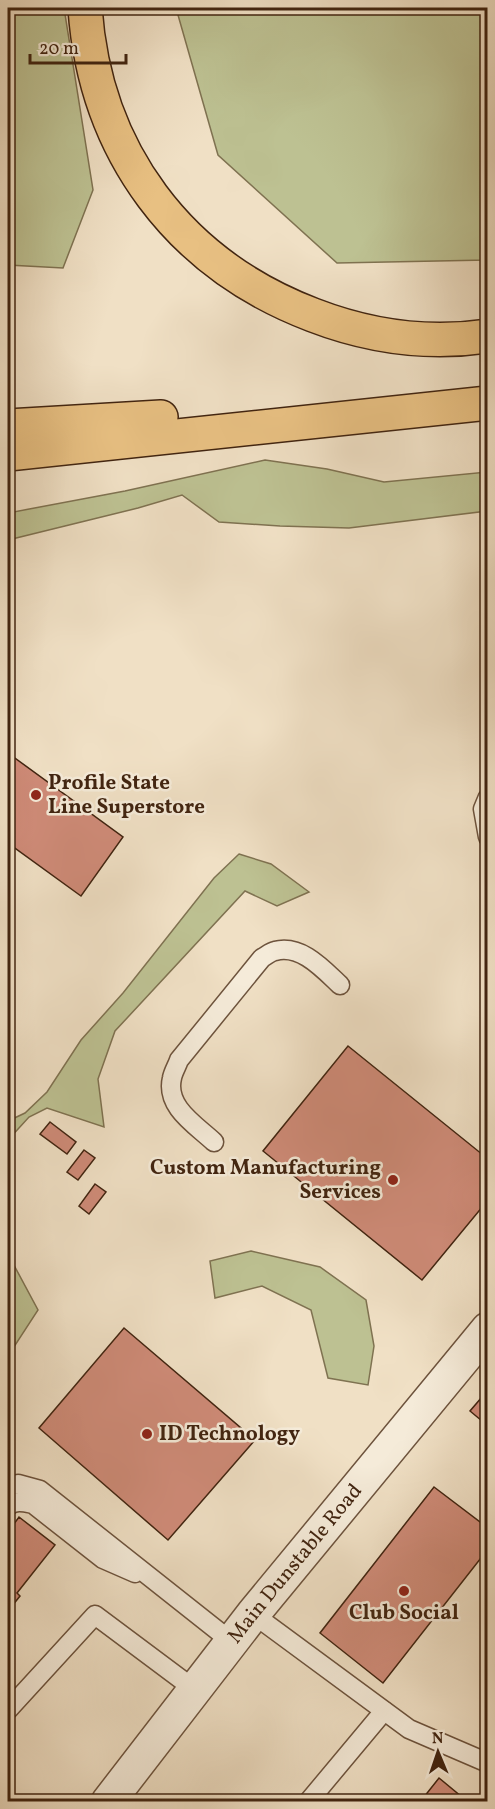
<svg xmlns="http://www.w3.org/2000/svg" width="495" height="1809" font-family="Vollkorn,serif">
	<style>
		.green { fill: #bdc192; stroke: #7f7251; stroke-width: 1.5 }
		.building { fill: #cf8b78; stroke: #412410; stroke-width: 1.5 }
		.lines { fill: none; stroke-linecap: round; stroke-linejoin: round }
		.lane-casing { stroke: #6d533d; stroke-width: 21 }
		.street-casing { stroke: #6d533d; stroke-width: 36 }
		.highway-casing { stroke: #412410; stroke-width: 36 }
		.lane { stroke: #f5ebd9; stroke-width: 18 }
		.street { stroke: #f5ebd9; stroke-width: 33 }
		.highway { stroke: #e8c082; stroke-width: 33 }
		.poi-dot { fill: #8f2418; stroke: #f5ebd9; stroke-width: 2 }
		.labels { text-anchor: middle; dominant-baseline: central; stroke-width: 5; stroke-linejoin: round; paint-order: stroke }
		.poi-label { font-size: 21px; font-weight: bold; fill: #412410; stroke: #f5ebd9; text-anchor: start }
		.street-label { font-size: 21px; fill: #412410; stroke: #f5ebd9 }
	</style>
	<rect width="100%" height="100%" fill="#f0e0c5"/>
	<filter id="stains"><feTurbulence type="fractalNoise" baseFrequency=".00333" numOctaves="4"/><feColorMatrix values="0 0 0 0 .2 0 0 0 0 .09 0 0 0 0 .02 0 0 0 .5 -.17"/></filter>
	<radialGradient id="worn" r=".72"><stop offset=".6" stop-color="#630" stop-opacity="0"/><stop offset="1" stop-color="#630" stop-opacity=".3"/></radialGradient>
	<g class="green">
		<path d="M 8,8 L 64,8 L 93,190 L 63,268 L 8,265 Z"/>
		<path d="M 176,8 L 487,8 L 487,260 L 337,263 L 218,155 Z"/>
		<path d="M 265,460 L 327,469 L 384,482 L 487,472 L 487,511 L 349,528 L 280,526 L 219,522 L 182,495 L 138,508 L 8,540 L 8,513 L 125,491 Z"/>
		<path d="M 239,854 L 271,864 L 309,892 L 277,906 L 245,891 L 115,1031 L 98,1079 L 104,1127 L 47,1108 L 29,1117 L 8,1140 L 8,1121 L 25,1113 L 47,1092 L 81,1040 L 123,993 L 214,878 Z"/>
		<path d="M 251,1251 L 320,1267 L 366,1300 L 374,1346 L 368,1385 L 328,1378 L 311,1310 L 262,1286 L 215,1298 L 210,1261 Z"/>
		<path d="M 8,1254 L 38,1310 L 12,1350 L 8,1349 Z"/>
	</g>
	<g class="building">
		<path d="M 8,753 L 123,837 L 81,896 L 8,843 Z"/>
		<path d="M 348,1046 L 488,1159 L 488,1200 L 422,1280 L 263,1151 Z"/>
		<path d="M 50,1122 L 76,1142 L 67,1154 L 40,1134 Z"/>
		<path d="M 84,1150 L 95,1158 L 78,1180 L 67,1172 Z"/>
		<path d="M 95,1184 L 106,1192 L 89,1214 L 79,1206 Z"/>
		<path d="M 124,1328 L 255,1440 L 168,1540 L 39,1428 Z"/>
		<path d="M 488,1390 L 488,1426 L 470,1411 Z"/>
		<path d="M 434,1487 L 488,1528 L 488,1549 L 383,1683 L 320,1633 Z"/>
		<path d="M 19,1517 L 55,1545 L 17,1593 L 20,1596 L 8,1611 L 8,1532 Z"/>
		<path d="M 439,1778 L 468,1802 L 420,1802 Z"/>
	</g>
	<g class="lines">
		<defs>
			<g id="lane">
				<path d="M 488,797 L 483,809 L 488,837"/>
				<path d="M 214,1142 C 196,1125 165,1107 172,1078 C 173,1072 177,1066 179,1060 L 262,958 C 266,956 270,952 275,951 C 301,944 323,969 340,985"/>
				<path d="M 8,1486 L 18,1484 L 40,1490 L 232,1642"/>
				<path d="M 8,1506 C 16,1500 23,1502 33,1504 L 103,1559 L 135,1573"/>
				<path d="M 253,1614 L 409,1729 L 488,1763"/>
				<path d="M 8,1710 L 95,1615 L 194,1689"/>
				<path d="M 308,1802 L 384,1711"/>
			</g>
			<g id="street">
				<path id="s1" d="M 108,1802 L 253,1614 L 488,1329"/>
			</g>
			<g id="highway">
				<path d="M 85,8 C 95,152 179,264 313,315 C 370,337 427,345 488,336"/>
				<path d="M 8,426 L 161,417"/>
				<path d="M 8,454 L 488,403"/>
			</g>
		</defs>
		<use href="#lane" class="lane-casing"/>
		<use href="#street" class="street-casing"/>
		<use href="#highway" class="highway-casing"/>
		<use href="#lane" class="lane"/>
		<use href="#street" class="street"/>
		<use href="#highway" class="highway"/>
	</g>
	<g class="poi-dot">
		<circle cx="36" cy="795" r="6"/>
		<circle cx="393" cy="1180" r="6"/>
		<circle cx="147" cy="1434" r="6"/>
		<circle cx="404" cy="1591" r="6"/>
	</g>
	<g class="labels">
		<g class="poi-label">
			<text x="48" y="783">Profile State<tspan x="48" dy="24">Line Superstore</tspan></text>
			<text x="381" y="1168" text-anchor="end">Custom Manufacturing<tspan x="381" dy="24">Services</tspan></text>
			<text x="159" y="1434">ID Technology</text>
			<text x="404" y="1613" text-anchor="middle">Club Social</text>
		</g>
		<g class="street-label">
			<text stroke="none"><textPath href="#s1" startOffset="303">Main Dunstable Road</textPath></text>
		</g>
	</g>
	<rect width="495" height="1809" fill="none" stroke="#f0e0c5" stroke-width="30"/>
	<rect x="9" y="9" width="477" height="1791" fill="none" stroke="#412410" stroke-width="3"/>
	<rect x="15" y="15" width="465" height="1779" fill="none" stroke="#412410" stroke-width="1.5"/>
	<g transform="translate(438 1752) rotate(358)" stroke="#f5ebd9" stroke-width="4.5" paint-order="stroke">
	<path d="M0-4.5L10 22L0 15L-10 22Z" fill="#412410"/>
	<text y="-9" font-size="16" font-weight="bold" text-anchor="middle" fill="#412410">N</text>
	</g>
	<path d="M30 54v9h96v-9" fill="none" stroke="#412410" stroke-width="3"/>
	<text x="39" y="54" font-size="18" fill="#412410" stroke="#f5ebd9" stroke-width="4.5" paint-order="stroke">20 m</text>
	<rect width="100%" height="100%" filter="url(#stains)"/>
	<rect width="100%" height="100%" fill="url(#worn)"/>
</svg>
